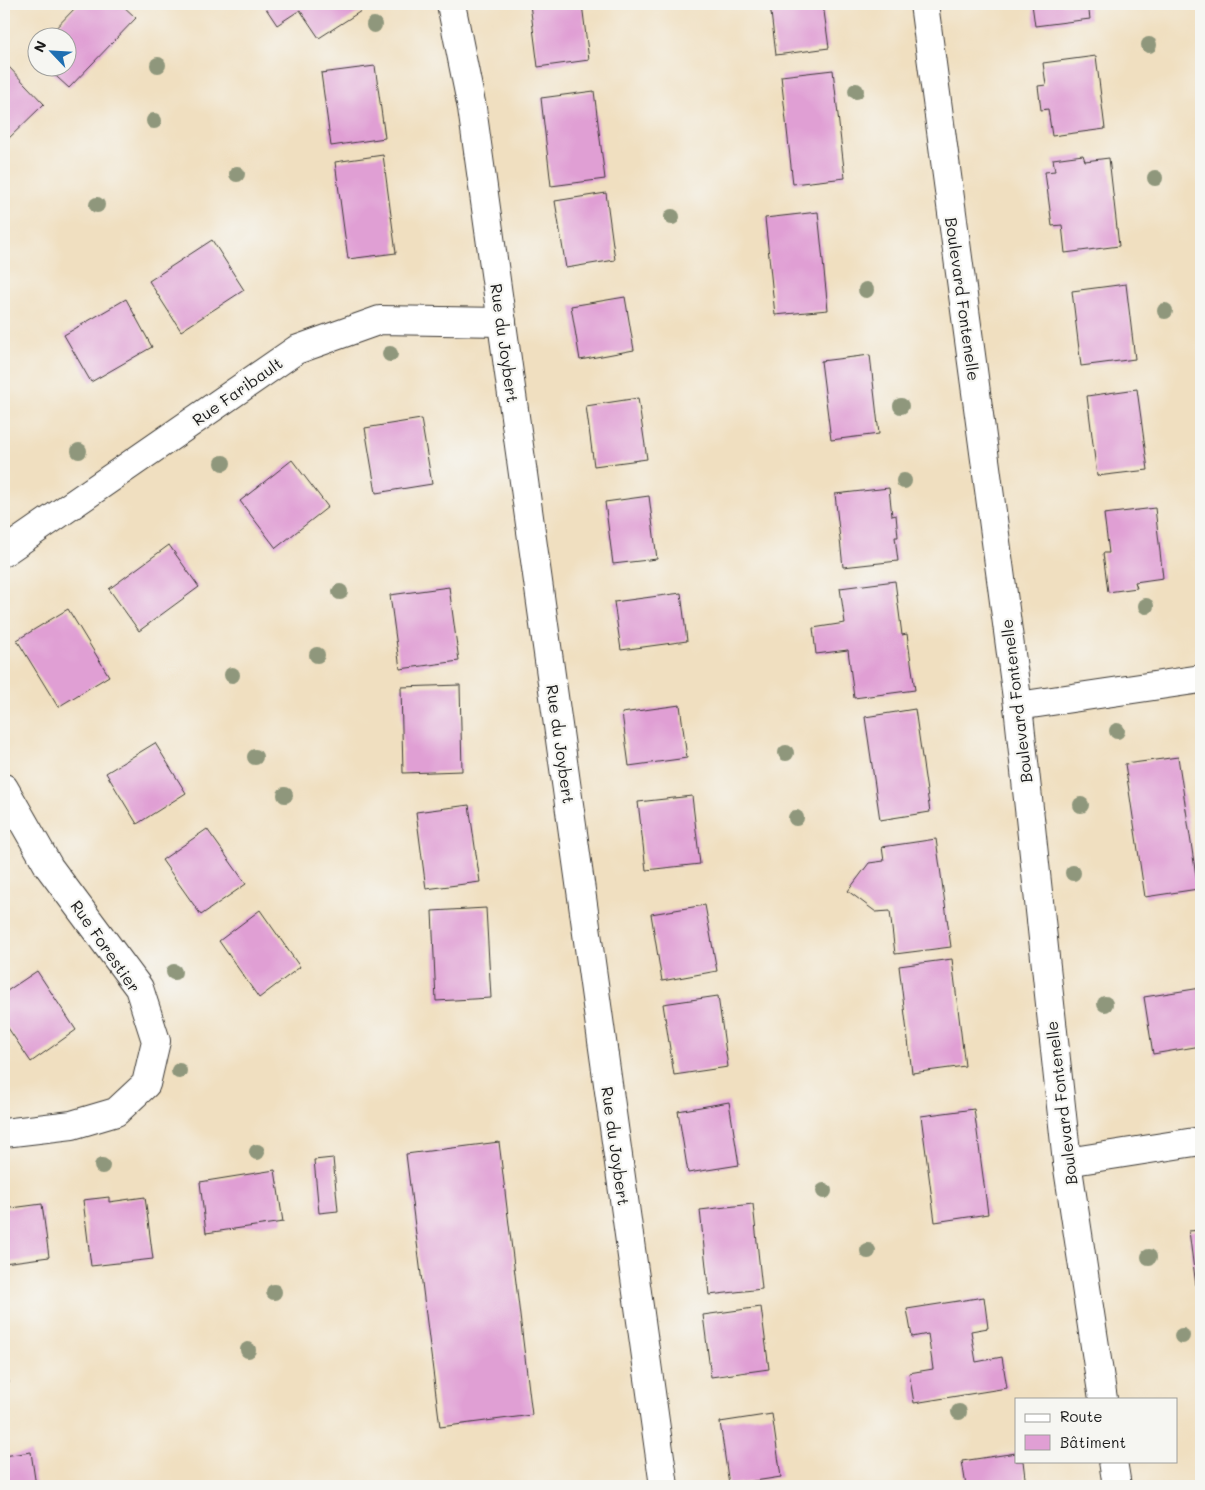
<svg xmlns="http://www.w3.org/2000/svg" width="1205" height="1490" font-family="Mali,sans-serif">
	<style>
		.building { fill: #e09fd4 }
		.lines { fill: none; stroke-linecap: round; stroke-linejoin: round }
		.minor-casing { stroke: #3c3935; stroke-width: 30 }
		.minor { stroke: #fff; stroke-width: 28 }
		.tree { fill: #8f977c }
		.labels { text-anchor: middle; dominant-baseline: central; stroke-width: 4.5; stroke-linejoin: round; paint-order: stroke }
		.street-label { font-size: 16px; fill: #1c1c1c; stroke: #f6f6f2 }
	</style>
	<rect width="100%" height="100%" fill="#f6f6f2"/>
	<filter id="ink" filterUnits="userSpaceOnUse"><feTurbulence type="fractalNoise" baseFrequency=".02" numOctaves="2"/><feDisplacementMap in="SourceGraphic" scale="10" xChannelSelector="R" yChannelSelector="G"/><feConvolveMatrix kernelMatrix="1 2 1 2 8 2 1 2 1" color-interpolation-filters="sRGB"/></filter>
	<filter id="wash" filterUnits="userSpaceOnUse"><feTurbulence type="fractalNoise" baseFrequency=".0096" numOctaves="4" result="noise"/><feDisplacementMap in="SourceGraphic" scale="20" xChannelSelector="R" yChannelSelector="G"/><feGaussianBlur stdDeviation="1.12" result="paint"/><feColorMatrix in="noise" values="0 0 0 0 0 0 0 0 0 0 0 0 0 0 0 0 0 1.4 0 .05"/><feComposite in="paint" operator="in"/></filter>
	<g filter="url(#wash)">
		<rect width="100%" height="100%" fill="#f0dfc0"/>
		<g id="blocks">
			<g class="building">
				<path d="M 79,4 L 121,4 L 136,18 L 69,88 L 47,68 L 68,68 L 68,38 L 46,38 Z"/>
				<path d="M 263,4 L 356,4 L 361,11 L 319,38 L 300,10 L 277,25 Z"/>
				<path d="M 530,4 L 582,4 L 589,60 L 538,67 Z"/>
				<path d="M 770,4 L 823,4 L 829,48 L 776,55 Z"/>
				<path d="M 1032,4 L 1088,4 L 1090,19 L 1035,26 Z"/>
				<path d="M 1096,56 L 1105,129 L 1052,136 L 1048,109 L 1041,110 L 1038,86 L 1046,85 L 1043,63 Z"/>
				<path d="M 8,66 L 44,104 L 4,143 L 4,70 Z"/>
				<path d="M 375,66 L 385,138 L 331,146 L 321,73 Z"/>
				<path d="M 833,70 L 845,178 L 793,184 L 781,76 Z"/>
				<path d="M 594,91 L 605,179 L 551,186 L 541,98 Z"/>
				<path d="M 383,155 L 396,253 L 348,259 L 335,162 Z"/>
				<path d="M 1083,155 L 1085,161 L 1109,158 L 1119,246 L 1065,253 L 1062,225 L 1052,226 L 1045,172 L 1055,171 L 1053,159 Z"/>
				<path d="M 606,193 L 615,260 L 566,268 L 555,201 Z"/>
				<path d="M 818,212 L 828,310 L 775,315 L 765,218 Z"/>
				<path d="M 212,240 L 244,290 L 181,331 L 149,281 Z"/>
				<path d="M 1126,284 L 1135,359 L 1081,366 L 1072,291 Z"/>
				<path d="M 625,297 L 634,350 L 580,360 L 571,306 Z"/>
				<path d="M 126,299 L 152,347 L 91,382 L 64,335 Z"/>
				<path d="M 870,355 L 879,434 L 831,440 L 821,361 Z"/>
				<path d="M 1137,389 L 1148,470 L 1097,476 L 1087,396 Z"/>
				<path d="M 638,398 L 647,459 L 594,466 L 586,406 Z"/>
				<path d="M 421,419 L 432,484 L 376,493 L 365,428 Z"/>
				<path d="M 292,460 L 328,507 L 276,548 L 240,501 Z"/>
				<path d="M 889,488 L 892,516 L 896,515 L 898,537 L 895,537 L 898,561 L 843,567 L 835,494 Z"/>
				<path d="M 649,496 L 657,559 L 613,564 L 605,502 Z"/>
				<path d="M 1155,508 L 1163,578 L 1135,582 L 1137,588 L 1108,592 L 1103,553 L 1109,553 L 1104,514 Z"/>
				<path d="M 169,545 L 199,587 L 139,631 L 109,589 Z"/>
				<path d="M 895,581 L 902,635 L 907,634 L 915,690 L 854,698 L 848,650 L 816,654 L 813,628 L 845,623 L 840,588 Z"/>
				<path d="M 449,587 L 459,661 L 400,669 L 390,595 Z"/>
				<path d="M 681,593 L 687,641 L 621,650 L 614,602 Z"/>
				<path d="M 68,609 L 109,676 L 58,707 L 17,640 Z"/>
				<path d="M 460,685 L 462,771 L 403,773 L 401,687 Z"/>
				<path d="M 680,705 L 687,758 L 629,766 L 622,713 Z"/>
				<path d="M 915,709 L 930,812 L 880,820 L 865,717 Z"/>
				<path d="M 155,743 L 186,793 L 137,824 L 106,773 Z"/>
				<path d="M 1178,757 L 1198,889 L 1145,897 L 1125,764 Z"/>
				<path d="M 692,796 L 700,864 L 646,870 L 638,802 Z"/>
				<path d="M 469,805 L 480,882 L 426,889 L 416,812 Z"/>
				<path d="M 207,829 L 246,884 L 201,915 L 162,860 Z"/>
				<path d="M 936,839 L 951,947 L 895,954 L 890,911 L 876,912 L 848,891 L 869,863 L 884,861 L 882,847 Z"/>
				<path d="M 705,905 L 717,971 L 662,981 L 651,914 Z"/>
				<path d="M 486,908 L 491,998 L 436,1001 L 432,911 Z"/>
				<path d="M 260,910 L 300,967 L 259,998 L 219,941 Z"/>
				<path d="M 952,959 L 965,1066 L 912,1073 L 899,966 Z"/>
				<path d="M 37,971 L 76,1030 L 31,1062 L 4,1022 L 4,993 Z"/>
				<path d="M 1201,988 L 1201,1046 L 1153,1054 L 1144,997 Z"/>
				<path d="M 718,996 L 728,1067 L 674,1075 L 663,1004 Z"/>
				<path d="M 729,1102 L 739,1165 L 688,1173 L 678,1111 Z"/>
				<path d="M 974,1109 L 988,1214 L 935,1222 L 921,1116 Z"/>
				<path d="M 499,1142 L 532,1415 L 440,1427 L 406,1154 Z"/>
				<path d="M 333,1158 L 338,1211 L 319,1213 L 314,1160 Z"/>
				<path d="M 275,1170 L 283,1222 L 206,1233 L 200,1182 Z"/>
				<path d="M 109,1197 L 109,1202 L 145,1197 L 153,1259 L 91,1266 L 83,1200 Z"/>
				<path d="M 42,1204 L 49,1257 L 4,1263 L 4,1209 Z"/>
				<path d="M 753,1204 L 762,1289 L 709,1295 L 700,1210 Z"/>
				<path d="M 1201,1230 L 1201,1317 L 1200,1317 L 1189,1231 Z"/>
				<path d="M 984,1297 L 988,1328 L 971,1331 L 976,1362 L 1002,1357 L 1007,1388 L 914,1403 L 909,1373 L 933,1369 L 928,1334 L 912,1337 L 907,1309 Z"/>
				<path d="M 761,1307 L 769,1369 L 711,1377 L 703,1315 Z"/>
				<path d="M 5,1357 L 9,1383 L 5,1383 L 10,1411 L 4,1412 Z"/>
				<path d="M 772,1414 L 781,1477 L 729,1485 L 720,1422 Z"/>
				<path d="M 31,1452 L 36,1486 L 4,1486 L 4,1456 Z"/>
				<path d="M 1016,1453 L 1016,1461 L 1023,1461 L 1026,1486 L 966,1486 L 962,1461 Z"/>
			</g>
		</g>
	</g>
	<g filter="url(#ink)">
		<use href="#blocks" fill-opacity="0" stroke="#3c3935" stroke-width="1"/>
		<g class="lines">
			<defs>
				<g id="minor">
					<path d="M 451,4 L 472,108 L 664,1486"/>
					<path d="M 924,4 L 1018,706 L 1067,1162 L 1103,1399"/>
					<path d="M 4,552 L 296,350 L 380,320 L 502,322"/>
					<path d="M 1018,706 L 1201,679"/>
					<path d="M 4,788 L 49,867 L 139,988 L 156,1041 L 146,1084 L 116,1112 L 72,1125 L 4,1133"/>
					<path d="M 1067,1162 L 1201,1141"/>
					<path d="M 1113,1461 L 1117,1486"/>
				</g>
			</defs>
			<use href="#minor" class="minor-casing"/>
			<use href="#minor" class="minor"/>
		</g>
		<g class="tree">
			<circle cx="374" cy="25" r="8"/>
			<circle cx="1149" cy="45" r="8"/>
			<circle cx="158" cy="65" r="8"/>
			<circle cx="856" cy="91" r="8"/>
			<circle cx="154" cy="121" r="8"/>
			<circle cx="237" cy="174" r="8"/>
			<circle cx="1155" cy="178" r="8"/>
			<circle cx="97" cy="205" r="8"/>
			<circle cx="672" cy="217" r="8"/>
			<circle cx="866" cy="290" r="8"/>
			<circle cx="1165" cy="311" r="8"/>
			<circle cx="390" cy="354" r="8"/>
			<circle cx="901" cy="406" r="8"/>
			<circle cx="79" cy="451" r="8"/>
			<circle cx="223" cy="463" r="8"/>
			<circle cx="904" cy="481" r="8"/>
			<circle cx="340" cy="592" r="8"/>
			<circle cx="1146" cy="606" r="8"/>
			<circle cx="317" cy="655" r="8"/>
			<circle cx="232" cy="675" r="8"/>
			<circle cx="1117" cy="731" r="8"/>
			<circle cx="786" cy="753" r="8"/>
			<circle cx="255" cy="757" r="8"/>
			<circle cx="285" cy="795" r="8"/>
			<circle cx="1081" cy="805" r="8"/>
			<circle cx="796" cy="818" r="8"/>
			<circle cx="1073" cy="873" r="8"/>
			<circle cx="174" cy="972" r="8"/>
			<circle cx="1105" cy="1004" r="8"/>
			<circle cx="179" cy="1071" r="8"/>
			<circle cx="257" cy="1152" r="8"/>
			<circle cx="102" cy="1166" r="8"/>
			<circle cx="824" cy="1191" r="8"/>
			<circle cx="868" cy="1251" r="8"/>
			<circle cx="1149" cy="1257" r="8"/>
			<circle cx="274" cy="1292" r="8"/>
			<circle cx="1182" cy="1336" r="8"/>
			<circle cx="248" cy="1350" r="8"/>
			<circle cx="959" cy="1412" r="8"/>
		</g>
	</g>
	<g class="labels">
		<g class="street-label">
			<text transform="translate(963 299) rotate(82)">Boulevard Fontenelle</text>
			<text transform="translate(505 343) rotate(82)">Rue du Joybert</text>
			<text transform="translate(237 391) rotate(-35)">Rue Faribault</text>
			<text transform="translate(1016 701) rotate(-97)">Boulevard Fontenelle</text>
			<text transform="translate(561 744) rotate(82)">Rue du Joybert</text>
			<text transform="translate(106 946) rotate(55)">Rue Forestier</text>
			<text transform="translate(1061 1103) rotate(-97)">Boulevard Fontenelle</text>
			<text transform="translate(616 1146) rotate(82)">Rue du Joybert</text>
		</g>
	</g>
	<rect width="1205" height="1490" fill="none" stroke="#f6f6f2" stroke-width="20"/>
	<rect x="1015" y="1398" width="162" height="65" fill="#f6f6f2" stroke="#9f9f9c"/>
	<rect x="1025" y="1414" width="25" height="8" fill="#ffffff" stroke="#9f9f9c"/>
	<text x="1060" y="1422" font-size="15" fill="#1c1c1c">Route</text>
	<rect x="1025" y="1435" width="25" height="15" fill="#e09fd4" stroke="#9f9f9c"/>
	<text x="1060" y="1448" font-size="15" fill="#1c1c1c">Bâtiment</text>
	<g transform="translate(52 52) rotate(295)"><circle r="24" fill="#f6f6f2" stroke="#9f9f9c"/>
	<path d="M0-4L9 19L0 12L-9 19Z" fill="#1f6fb2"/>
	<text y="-8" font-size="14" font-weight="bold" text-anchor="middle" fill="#1c1c1c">N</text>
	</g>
</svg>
